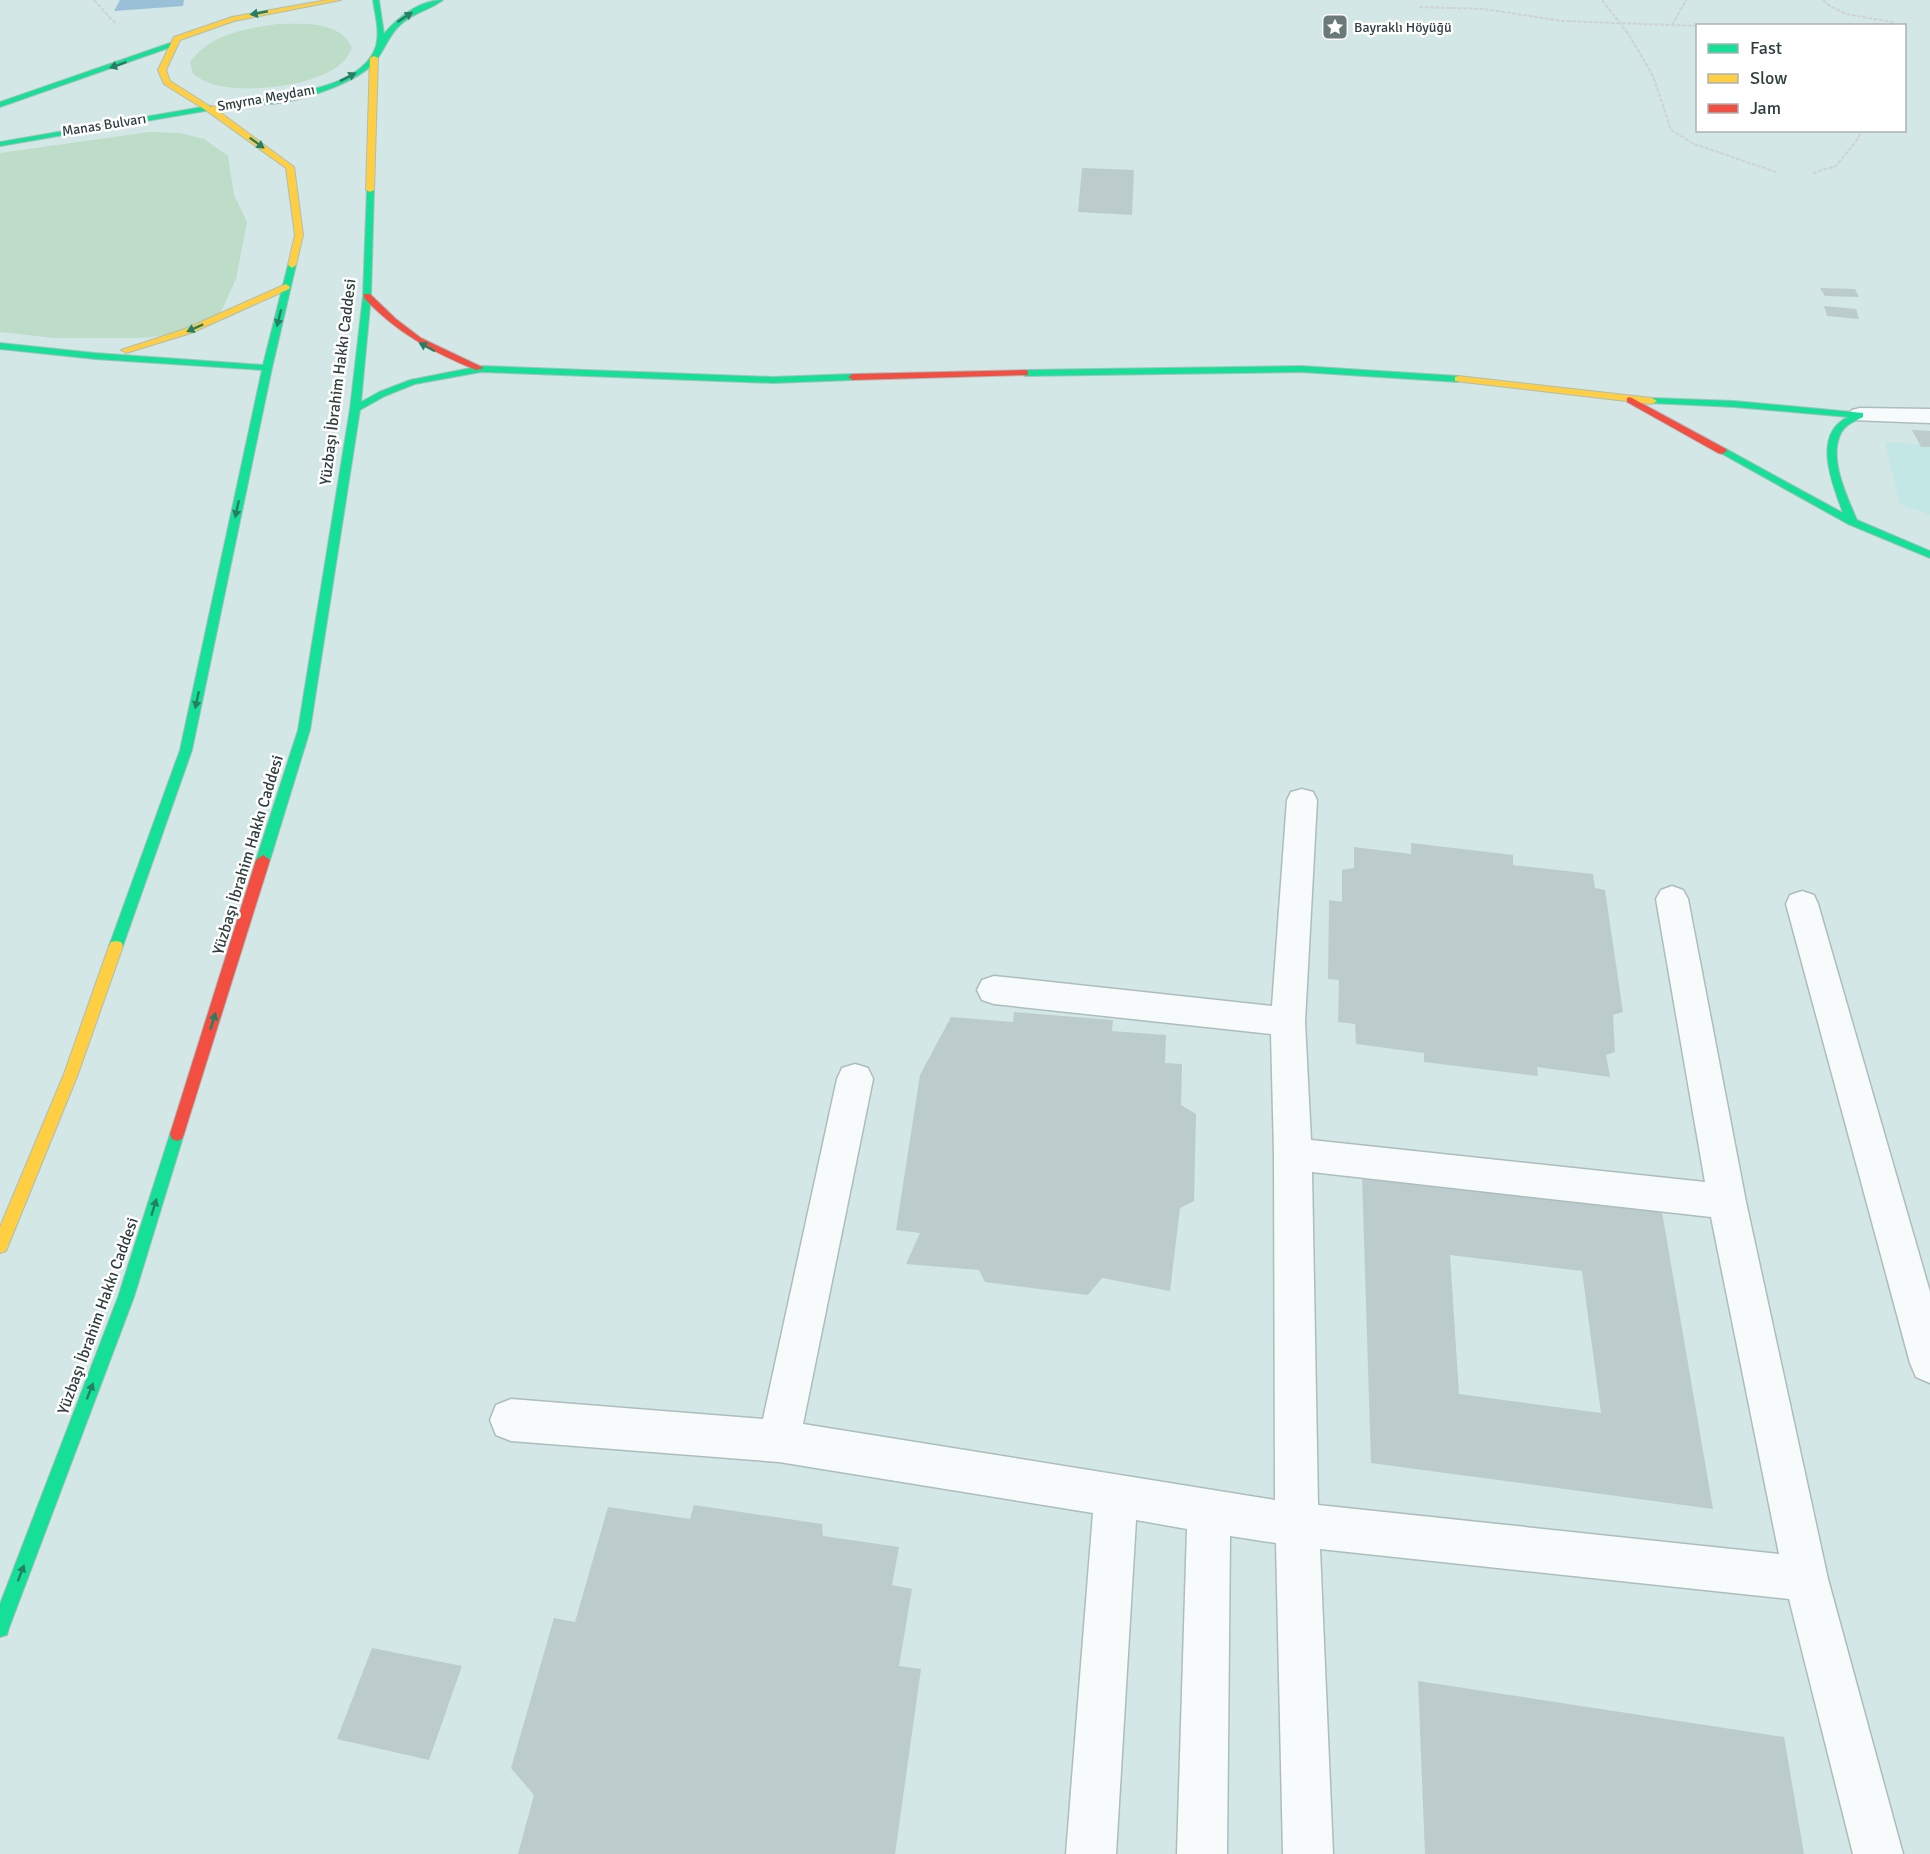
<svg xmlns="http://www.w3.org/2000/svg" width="1930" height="1854" font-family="Signika,sans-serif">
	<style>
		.built { fill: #c3e7e5 }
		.green { fill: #beddc8 }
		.water { fill: #99c0d7 }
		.building { fill: #bccccd; fill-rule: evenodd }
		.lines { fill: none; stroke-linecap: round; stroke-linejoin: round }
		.street-casing { stroke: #adbdbc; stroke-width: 3 }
		.fast-casing { stroke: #adbdbc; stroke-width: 2 }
		.slow-casing { stroke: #adbdbc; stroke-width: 2 }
		.jam-casing { stroke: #adbdbc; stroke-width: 2 }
		.path { stroke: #ced3d3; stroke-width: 2; stroke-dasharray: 4 1.5; stroke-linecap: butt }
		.street { fill: #f8fbfb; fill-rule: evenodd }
		.fast { fill: #16e098; fill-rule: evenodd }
		.slow { fill: #ffcf43; fill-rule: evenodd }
		.jam { fill: #f24e42; fill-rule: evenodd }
		.oneway { fill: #267f62 }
		.labels { text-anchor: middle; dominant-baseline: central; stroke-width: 5; stroke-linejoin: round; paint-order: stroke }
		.far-poi-label { font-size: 14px; fill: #303f3e; stroke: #fff; text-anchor: start }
		.far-street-label { font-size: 14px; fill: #303f3e; stroke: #fff }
		.street-label { font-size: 16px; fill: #303f3e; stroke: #fff }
	</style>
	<rect width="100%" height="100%" fill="#d2e7e6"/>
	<path class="built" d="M 1885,442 L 1930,445 L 1930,515 L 1900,504 Z"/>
	<g class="green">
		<path d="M 277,24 C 303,24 340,20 352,48 C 350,51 348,57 345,60 C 321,87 242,95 209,83 C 204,81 198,77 193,74 L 190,62 C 210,34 244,29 277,24 Z"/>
		<path d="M 149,132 L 180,133 L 204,139 L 228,156 L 234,195 L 247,222 L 236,279 L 218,318 L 183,333 L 142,338 L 54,338 L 0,332 L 0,153 Z"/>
	</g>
	<path class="water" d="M 120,0 L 184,0 L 183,6 L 114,11 Z"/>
	<g class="building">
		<path d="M 1082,168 L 1134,170 L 1132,215 L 1078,212 Z"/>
		<path d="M 1820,288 L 1855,289 L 1859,297 L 1825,296 Z"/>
		<path d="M 1824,306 L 1856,309 L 1859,319 L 1827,316 Z"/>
		<path d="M 1912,430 L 1930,431 L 1930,447 L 1921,447 Z"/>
		<path d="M 1411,843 L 1513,855 L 1513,865 L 1593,874 L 1595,888 L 1605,890 L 1623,1012 L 1613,1015 L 1615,1052 L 1606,1055 L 1610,1077 L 1537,1067 L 1538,1076 L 1424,1062 L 1424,1053 L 1356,1044 L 1355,1024 L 1338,1022 L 1339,980 L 1328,979 L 1329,900 L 1342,902 L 1342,870 L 1354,868 L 1354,847 L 1411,854 Z"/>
		<path d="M 1014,1012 L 1113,1020 L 1112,1031 L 1166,1035 L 1165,1063 L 1182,1064 L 1181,1105 L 1196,1114 L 1194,1201 L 1180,1208 L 1170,1291 L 1102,1278 L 1088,1295 L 985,1282 L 979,1270 L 906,1264 L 920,1233 L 896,1230 L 920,1075 L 951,1017 L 1013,1022 Z"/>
		<path d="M 1362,1176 L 1662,1212 L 1713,1509 L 1371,1463 ZM 1450,1255 L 1582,1271 L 1601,1413 L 1459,1394 Z"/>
		<path d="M 694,1505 L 822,1524 L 823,1536 L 899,1547 L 892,1585 L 912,1589 L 899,1666 L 921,1669 L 895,1854 L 518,1854 L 534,1795 L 511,1768 L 554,1618 L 575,1622 L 608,1507 L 690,1519 Z"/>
		<path d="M 372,1648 L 462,1666 L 429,1760 L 337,1739 Z"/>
		<path d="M 1418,1681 L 1784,1737 L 1804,1854 L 1425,1854 Z"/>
	</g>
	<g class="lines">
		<defs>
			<g id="street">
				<path d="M 1860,408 L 1930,409 L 1930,423 L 1852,420 L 1848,415 L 1852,410 Z"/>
				<path d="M 1302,789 L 1313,792 L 1317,800 L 1305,1022 L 1311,1140 L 1705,1182 L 1656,899 L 1661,890 L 1672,886 L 1683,890 L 1688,899 L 1746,1202 L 1828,1579 L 1903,1854 L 1853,1854 L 1789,1599 L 1320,1549 L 1333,1854 L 1283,1854 L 1276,1543 L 1230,1536 L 1227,1854 L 1177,1854 L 1187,1529 L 1136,1520 L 1116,1854 L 1066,1854 L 1093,1513 L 779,1462 L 511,1441 L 496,1435 L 490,1420 L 496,1405 L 511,1399 L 763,1419 L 837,1079 L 842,1068 L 855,1064 L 868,1068 L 873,1079 L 803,1424 L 1275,1500 L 1274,1154 L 1271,1034 L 994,1004 L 982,1000 L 977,990 L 982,980 L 994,976 L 1272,1006 L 1287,800 L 1291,792 ZM 1312,1172 L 1711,1217 L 1779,1554 L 1318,1505 Z"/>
				<path d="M 1802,891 L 1814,895 L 1818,904 L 1930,1292 L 1930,1383 L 1916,1377 L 1910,1363 L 1786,904 L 1790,895 Z"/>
			</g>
			<g id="fast">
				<path d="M 373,0 L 379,0 L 384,34 C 398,17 420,0 443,0 C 430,10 412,13 400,25 C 388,36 384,52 374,63 C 354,85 288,106 258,104 L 258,100 C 293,93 363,87 376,46 C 380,32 375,14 373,0 Z"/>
				<path d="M 170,43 L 177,45 L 0,107 L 0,102 Z"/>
				<path d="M 208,106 L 211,106 L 211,110 L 0,146 L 0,142 Z"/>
				<path d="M 367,188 L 374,190 L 371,296 L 361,402 L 379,392 L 410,380 L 481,366 L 773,377 L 853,374 L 858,377 L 853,380 L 773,383 L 481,372 L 415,384 L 385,396 L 360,410 L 310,730 L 270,860 L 263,865 L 256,860 L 298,730 L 350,409 L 363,296 Z"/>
				<path d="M 292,262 L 296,265 L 272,368 L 192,750 L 123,946 L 121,950 L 111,950 L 109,946 L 180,750 L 262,370 L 95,359 L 0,349 L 0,343 L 95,353 L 263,365 L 288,265 Z"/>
				<path d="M 1301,366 L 1458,376 L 1463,379 L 1458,382 L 1301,372 L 1025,376 L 1020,373 L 1025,370 Z"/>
				<path d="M 1652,398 L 1734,401 L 1863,413 L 1863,417 C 1855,421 1846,424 1841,433 C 1828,459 1847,496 1857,520 L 1930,551 L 1930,558 L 1848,524 L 1717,451 L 1722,448 L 1726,449 L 1843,513 C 1833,485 1811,435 1848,417 L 1734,407 L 1649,403 L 1649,399 Z"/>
				<path d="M 177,1127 L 182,1129 L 184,1134 L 134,1297 L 9,1628 L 7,1635 L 0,1637 L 0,1604 L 118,1297 L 170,1134 L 172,1129 Z"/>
			</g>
			<g id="slow">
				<path d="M 327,0 L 341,0 L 234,21 L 180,40 L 166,70 L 170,81 L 211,107 L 261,100 L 265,102 L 217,110 L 294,167 L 303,235 L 296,265 L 292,268 L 288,265 L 295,235 L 286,168 L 207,111 L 164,84 L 158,70 L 174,37 L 232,17 Z"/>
				<path d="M 374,56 L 378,58 L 374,190 L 370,192 L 366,190 L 370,58 Z"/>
				<path d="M 286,284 L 290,287 L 289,289 L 191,333 L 126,353 L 121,350 L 185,329 Z"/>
				<path d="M 1458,376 L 1652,398 L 1657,401 L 1652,404 L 1455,381 L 1455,377 Z"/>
				<path d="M 116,941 L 121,942 L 123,946 L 78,1074 L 8,1246 L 6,1251 L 0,1253 L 0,1227 L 64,1074 L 109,946 L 111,942 Z"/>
			</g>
			<g id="jam">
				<path d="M 364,294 L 370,294 L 396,319 L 421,338 L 484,368 L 476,370 C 432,352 396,332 364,298 Z"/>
				<path d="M 1025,370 L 1028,371 L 1028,375 L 853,380 L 848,377 L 853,374 Z"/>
				<path d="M 1630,397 L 1726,449 L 1727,451 L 1722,454 L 1718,453 L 1627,402 L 1627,398 Z"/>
				<path d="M 263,855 L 270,860 L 184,1134 L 182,1139 L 177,1141 L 172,1139 L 170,1134 L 256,860 Z"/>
			</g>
		</defs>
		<use href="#street" class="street-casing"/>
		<use href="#fast" class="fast-casing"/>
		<use href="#slow" class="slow-casing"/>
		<use href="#jam" class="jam-casing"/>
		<g class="path">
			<path d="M 94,0 L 115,23"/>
			<path d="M 1602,0 L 1629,35 L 1653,76 L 1671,130 L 1694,144 L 1776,172"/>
			<path d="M 1823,0 L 1830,6 L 1846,14 L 1892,22 L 1892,26"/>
			<path d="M 1419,7 L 1484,9 L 1563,21 L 1698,26"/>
			<path d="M 1672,25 L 1686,0"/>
			<path d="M 1813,173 L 1836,166 L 1857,140 L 1862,130"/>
		</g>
		<use href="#street" class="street"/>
		<use href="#fast" class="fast"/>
		<use href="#slow" class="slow"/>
		<use href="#jam" class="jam"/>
	</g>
	<defs><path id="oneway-solid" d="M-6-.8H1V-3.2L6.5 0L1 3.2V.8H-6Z" transform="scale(1.5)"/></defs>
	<g class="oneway">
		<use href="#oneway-solid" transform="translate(259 13) rotate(169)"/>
		<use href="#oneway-solid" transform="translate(405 17) rotate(-33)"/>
		<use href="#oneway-solid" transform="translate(118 65) rotate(160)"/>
		<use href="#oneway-solid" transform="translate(348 77) rotate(-27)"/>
		<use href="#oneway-solid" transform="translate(257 143) rotate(36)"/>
		<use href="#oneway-solid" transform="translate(279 318) rotate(104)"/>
		<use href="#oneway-solid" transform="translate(195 328) rotate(156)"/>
		<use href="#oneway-solid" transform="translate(427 347) rotate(-152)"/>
		<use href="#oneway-solid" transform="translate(237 509) rotate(102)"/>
		<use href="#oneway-solid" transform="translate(197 700) rotate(102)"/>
		<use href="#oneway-solid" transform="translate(213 1021) rotate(-73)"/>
		<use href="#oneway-solid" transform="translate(154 1207) rotate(-73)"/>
		<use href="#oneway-solid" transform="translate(90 1391) rotate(-69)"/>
		<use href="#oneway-solid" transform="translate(21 1573) rotate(-69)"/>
	</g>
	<defs>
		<symbol id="sight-square" viewBox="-11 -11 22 22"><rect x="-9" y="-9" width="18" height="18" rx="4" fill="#697a79" stroke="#fff"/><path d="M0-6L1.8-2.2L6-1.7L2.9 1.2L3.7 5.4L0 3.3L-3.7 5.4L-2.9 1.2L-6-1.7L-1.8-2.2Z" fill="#fff"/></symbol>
	</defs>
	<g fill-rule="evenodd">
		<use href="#sight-square" x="1320" y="12" width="30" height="30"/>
	</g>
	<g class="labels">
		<g class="far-poi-label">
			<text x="1354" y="27">Bayraklı Höyüğü</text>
		</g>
		<g class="far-street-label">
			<text transform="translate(266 98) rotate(-10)">Smyrna Meydanı</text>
			<text transform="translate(104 125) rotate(-9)">Manas Bulvarı</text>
		</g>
		<g class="street-label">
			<text transform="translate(338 382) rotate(-83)">Yüzbaşı İbrahim Hakkı Caddesi</text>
			<text transform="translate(248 855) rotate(-73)">Yüzbaşı İbrahim Hakkı Caddesi</text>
			<text transform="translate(98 1316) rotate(-70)">Yüzbaşı İbrahim Hakkı Caddesi</text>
		</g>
	</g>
	<rect x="1696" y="24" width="210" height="108" fill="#ffffff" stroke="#acb2b2" stroke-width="1.5"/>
	<rect x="1708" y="44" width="30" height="9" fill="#16e098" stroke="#acb2b2" stroke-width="1.5"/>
	<text x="1750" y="54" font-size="18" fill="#303f3e">Fast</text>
	<rect x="1708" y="74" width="30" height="9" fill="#ffcf43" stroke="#acb2b2" stroke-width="1.5"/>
	<text x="1750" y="84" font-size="18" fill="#303f3e">Slow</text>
	<rect x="1708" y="104" width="30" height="9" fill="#f24e42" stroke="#acb2b2" stroke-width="1.5"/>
	<text x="1750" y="114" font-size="18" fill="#303f3e">Jam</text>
</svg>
